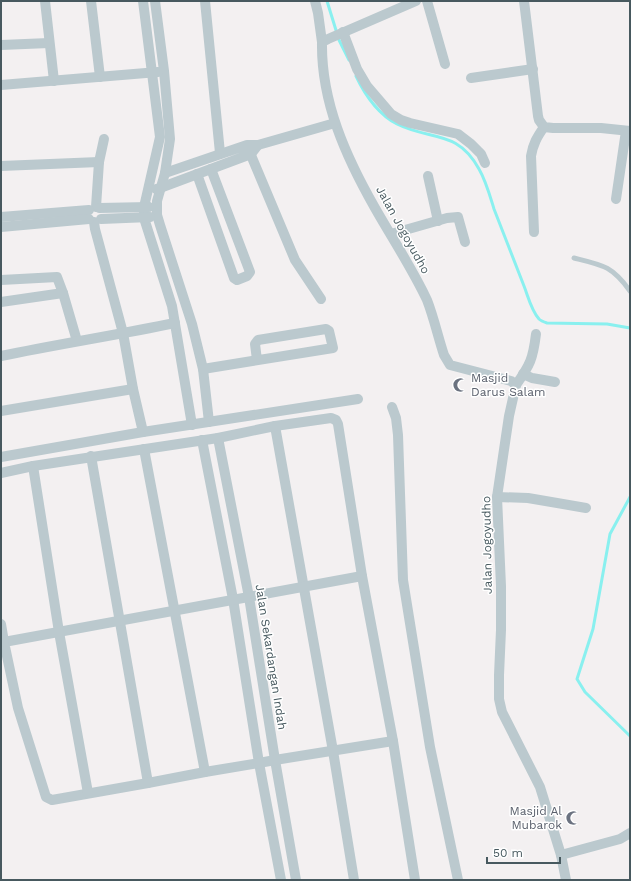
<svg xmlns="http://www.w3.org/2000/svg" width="631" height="881" font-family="'Work Sans',sans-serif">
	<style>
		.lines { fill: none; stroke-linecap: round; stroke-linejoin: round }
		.stream { stroke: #89f0ef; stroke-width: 3 }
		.service { stroke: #bbc9ce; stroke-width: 5 }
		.minor { stroke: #bbc9ce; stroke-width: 10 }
		.labels { text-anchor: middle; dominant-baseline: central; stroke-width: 3; stroke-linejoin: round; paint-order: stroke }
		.street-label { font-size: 12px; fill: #47595f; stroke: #fff }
		.worship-label { font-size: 12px; fill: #5b616d; stroke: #fff; text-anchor: start }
	</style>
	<rect width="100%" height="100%" fill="#f3f0f1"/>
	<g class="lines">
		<g class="stream">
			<path d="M 327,1 L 339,40 L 349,60"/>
			<path d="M 356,76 C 365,95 378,114 397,124 C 431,141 457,129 479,169 C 486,181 490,196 494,209 C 504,235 514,260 524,286 C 528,296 531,310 539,319 C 541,321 544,322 547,323 L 607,324 L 630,328"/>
			<path d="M 630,497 L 610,534 L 593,629 L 577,679 L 585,692 L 630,736"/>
		</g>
		<path class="service" d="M 574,258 C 603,265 612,266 630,291"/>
		<g class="minor">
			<path d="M 45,1 L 54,81"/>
			<path d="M 91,1 L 100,77"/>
			<path d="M 143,1 L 160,137 L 144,207 L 144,218 L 172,306 L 192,425"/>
			<path d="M 155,1 L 164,71 L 170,139 L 165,173 L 157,201 L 157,215 L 160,225 L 192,324 L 203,369 L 209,422"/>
			<path d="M 205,1 L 220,153"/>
			<path d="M 315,1 L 318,13 L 322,42"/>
			<path d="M 416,1 L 328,39 L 322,42 C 321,102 346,157 375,208 C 392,238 412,268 427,300 C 434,318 438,337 444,355 L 450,365 L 511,381 L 516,385 L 509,416 L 497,497 L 501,586 L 501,630 L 499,675 L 499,699 L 502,712 L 540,787 L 561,855 L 566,880"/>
			<path d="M 427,1 L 445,64"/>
			<path d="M 524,1 L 538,116 L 539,120 L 544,127 L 553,128 L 601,128 L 630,131"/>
			<path d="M 343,32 L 357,69 L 367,86 L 391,114 L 401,120 L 410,123 L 458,134 L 471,144 L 481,154 L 485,163"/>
			<path d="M 1,45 L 49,43"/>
			<path d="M 471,78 L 533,69"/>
			<path d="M 1,85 L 158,72"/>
			<path d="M 258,145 L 335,123"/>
			<path d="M 248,148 L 295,260 L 321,299"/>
			<path d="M 1,166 L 99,162"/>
			<path d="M 197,174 L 234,278 L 237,280 L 247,276 L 250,272 L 211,169"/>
			<path d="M 428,176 L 438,221"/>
			<path d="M 156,189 L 160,188 L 251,154 L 258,145 L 247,145 L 165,173"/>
			<path d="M 616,199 L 626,131"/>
			<path d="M 96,207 L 99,162 L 104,139"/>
			<path d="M 99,208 L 149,207"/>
			<path d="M 1,217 L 89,210"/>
			<path d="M 101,219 L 150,217"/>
			<path d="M 94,222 L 95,229 L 123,333 L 133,389 L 143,432"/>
			<path d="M 1,227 L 89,219"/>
			<path d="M 534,232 L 531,156 C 533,144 537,137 544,127"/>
			<path d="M 391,234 L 447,218 L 458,217 L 465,242"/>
			<path d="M 1,280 L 57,277 L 63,293 L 77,341"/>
			<path d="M 1,302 L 63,293"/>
			<path d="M 1,356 C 59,344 117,335 175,323"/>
			<path d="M 203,369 L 333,348 L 329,331 L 326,329 L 258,340 L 255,344 L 257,360"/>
			<path d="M 523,374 L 532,378 L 555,382"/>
			<path d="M 516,385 C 530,365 533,359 536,334"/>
			<path d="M 392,407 L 396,418 L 398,435 L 403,580 L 430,747 L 458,880"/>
			<path d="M 1,411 L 133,389"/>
			<path d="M 275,426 L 333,751 L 354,880"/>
			<path d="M 218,438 L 249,597 L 275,760 L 296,880"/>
			<path d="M 202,440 L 233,599 L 259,763 L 281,880"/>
			<path d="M 144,449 L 205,772"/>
			<path d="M 91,456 L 148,783"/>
			<path d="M 1,457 L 143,432 L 358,399"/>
			<path d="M 1,473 L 33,466"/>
			<path d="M 497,497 L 528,498 L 586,508"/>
			<path d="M 362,576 L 4,642 L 18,708 L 46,797 L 52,800 L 148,783 L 205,772 L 259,763 L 275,760 L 393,741"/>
			<path d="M 1,624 L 4,642"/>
			<path d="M 88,793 L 59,632 L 33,466 L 218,438 L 275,426 L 331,418 L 336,420 L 338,424 L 362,576 L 393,741 L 415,880"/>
			<path d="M 561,855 L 620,839 L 630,833"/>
		</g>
	</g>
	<defs>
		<symbol id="mosque-bare" viewBox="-9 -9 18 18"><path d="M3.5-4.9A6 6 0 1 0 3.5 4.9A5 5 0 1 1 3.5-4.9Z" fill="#6b7280" stroke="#fff" stroke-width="2.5" paint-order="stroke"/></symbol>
	</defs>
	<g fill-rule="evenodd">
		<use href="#mosque-bare" x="450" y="375" width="20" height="20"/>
		<use href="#mosque-bare" x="563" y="808" width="20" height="20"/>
	</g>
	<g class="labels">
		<g class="street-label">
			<text transform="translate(403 230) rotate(61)">Jalan Jogoyudho</text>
			<text transform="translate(487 545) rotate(-91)">Jalan Jogoyudho</text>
			<text transform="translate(271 657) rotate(81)">Jalan Sekardangan Indah</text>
		</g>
		<g class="worship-label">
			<text x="471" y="378">Masjid<tspan x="471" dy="14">Darus Salam</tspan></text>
			<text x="562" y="811" text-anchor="end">Masjid Al<tspan x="562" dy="14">Mubarok</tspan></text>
		</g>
	</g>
	<rect width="631" height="881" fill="none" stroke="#47595f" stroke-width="4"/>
	<path d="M487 857v6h73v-6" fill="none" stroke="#47595f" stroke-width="2"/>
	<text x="493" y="857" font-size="12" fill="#47595f" stroke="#ffffff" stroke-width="3" paint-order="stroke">50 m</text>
</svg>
